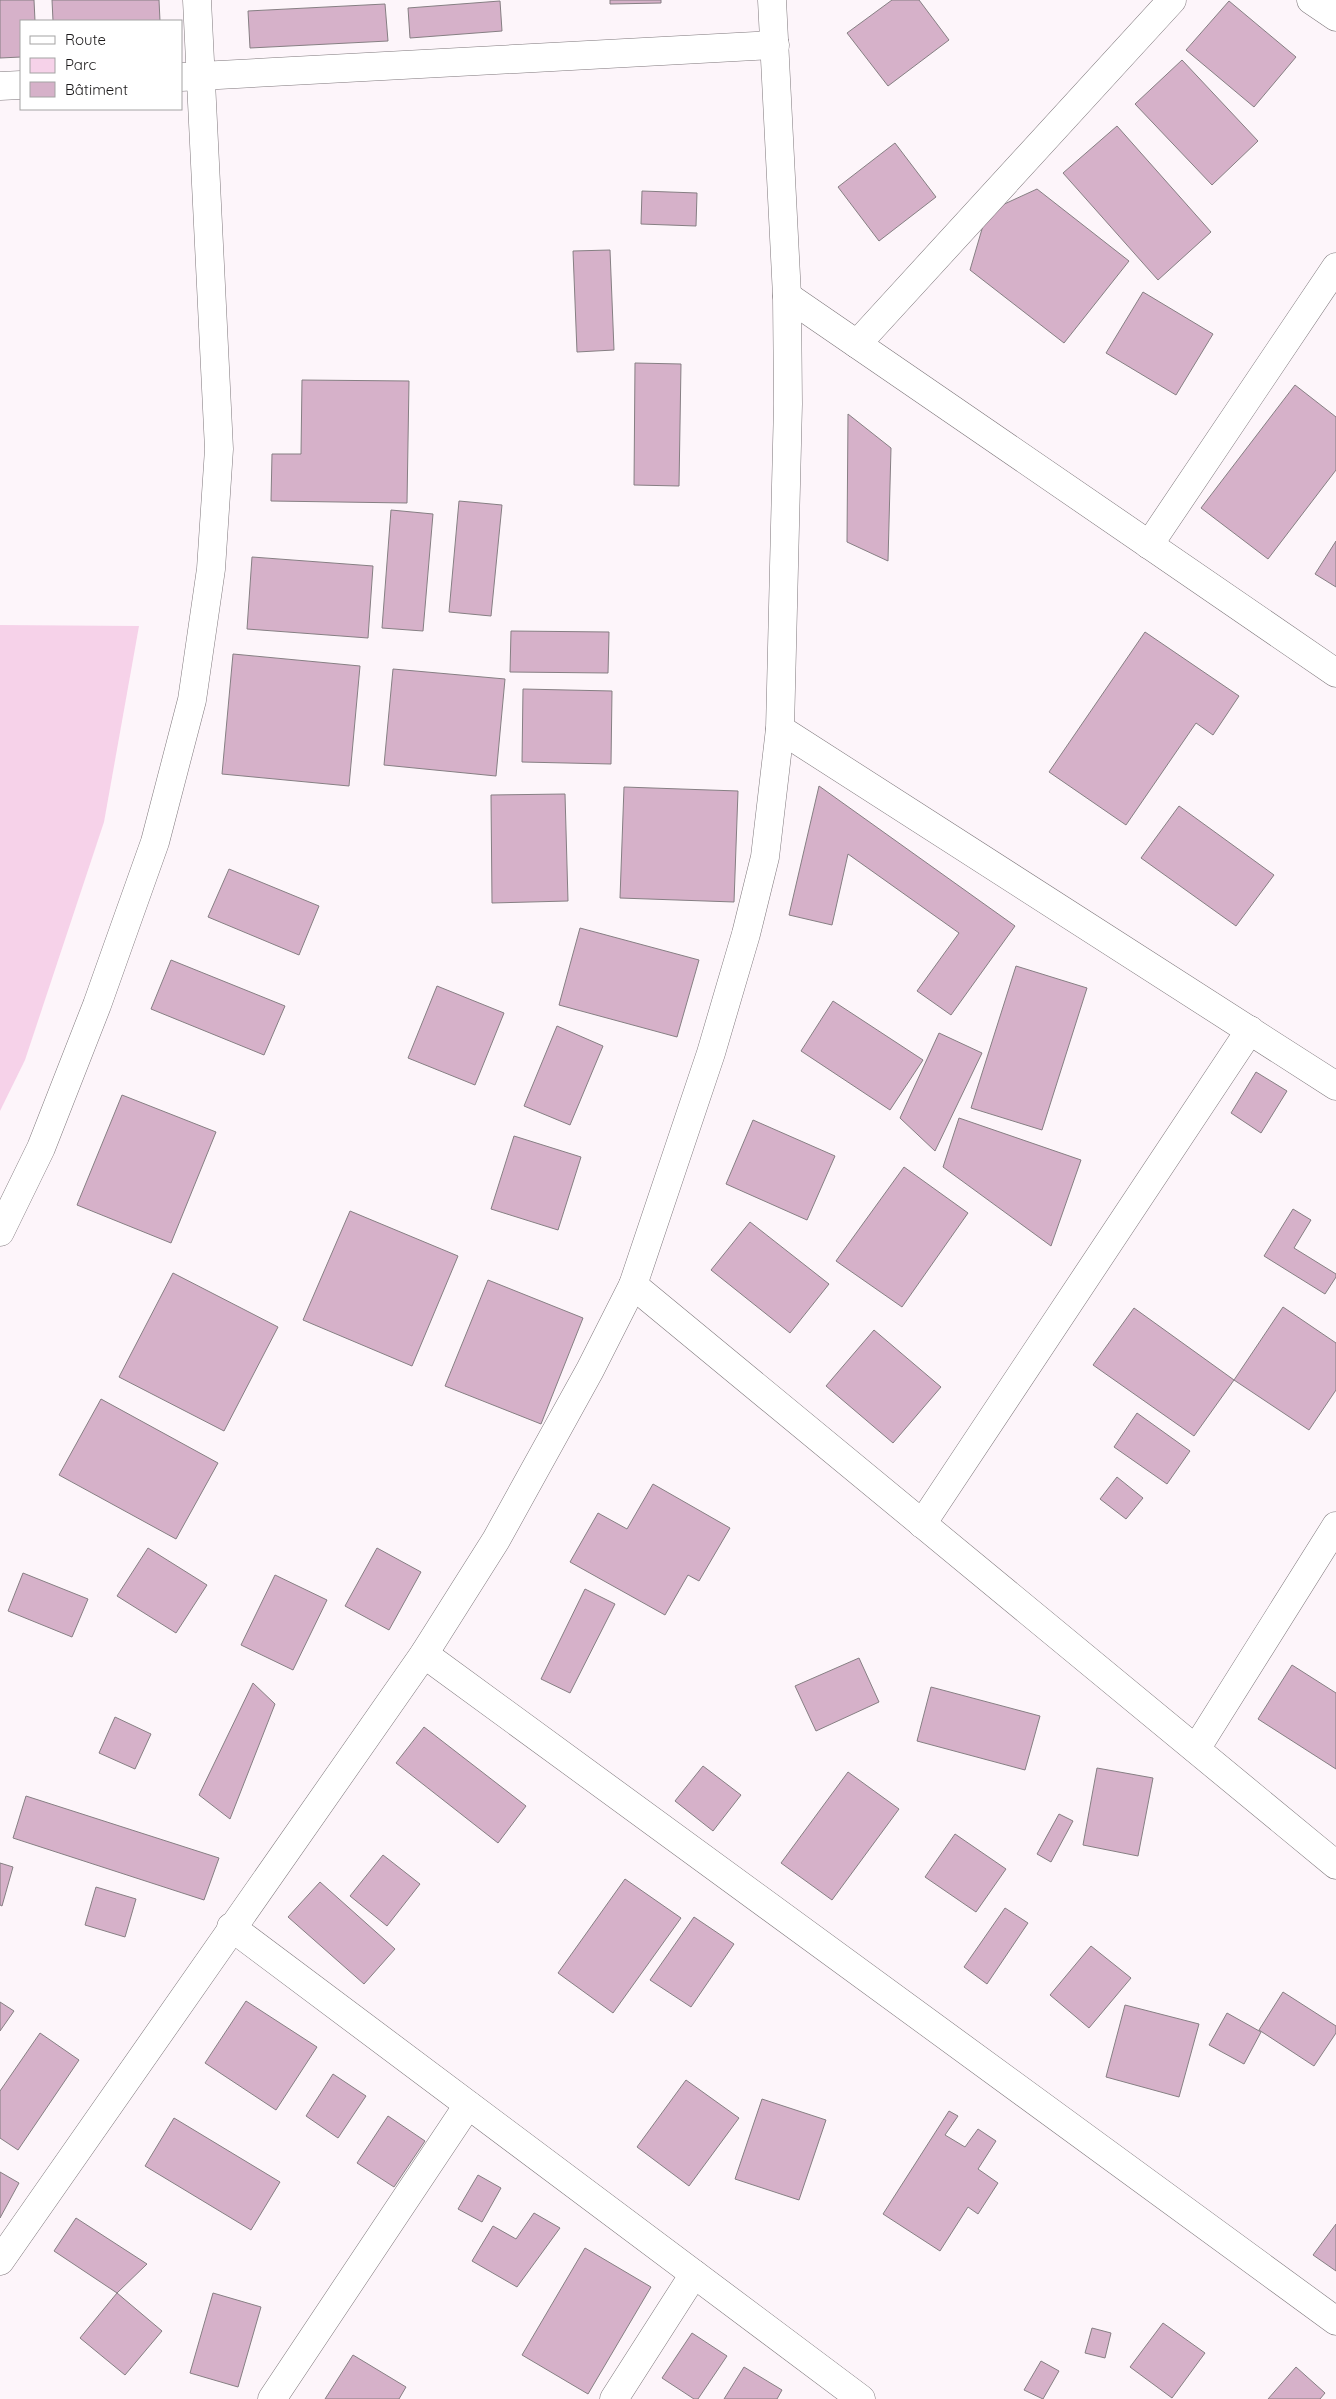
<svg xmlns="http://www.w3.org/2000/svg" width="1336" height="2399" font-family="Quicksand,sans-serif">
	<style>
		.green { fill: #f6d2e9 }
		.building { fill: #d6b1c9; stroke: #867f83 }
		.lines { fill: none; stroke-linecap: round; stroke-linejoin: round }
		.minor-casing { stroke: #7f787c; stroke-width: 29 }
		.minor { stroke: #fff; stroke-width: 28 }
	</style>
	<rect width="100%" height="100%" fill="#fdf5fa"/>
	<path class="green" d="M 0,625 L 139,626 L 104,822 L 25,1060 L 0,1111 Z"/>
	<g class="building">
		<path d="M 0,0 L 34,0 L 35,21 L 21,21 L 21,57 L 0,58 Z"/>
		<path d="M 52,0 L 159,0 L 160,21 L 53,21 Z"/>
		<path d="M 610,0 L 661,0 L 661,3 L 610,4 Z"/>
		<path d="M 892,0 L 919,0 L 949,40 L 888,86 L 847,33 Z"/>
		<path d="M 500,1 L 502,31 L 410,38 L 408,8 Z"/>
		<path d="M 1229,1 L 1296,57 L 1254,107 L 1186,50 Z"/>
		<path d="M 385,4 L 388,41 L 250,48 L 248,11 Z"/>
		<path d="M 1182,60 L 1258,141 L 1212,185 L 1135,104 Z"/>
		<path d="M 1117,126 L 1211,232 L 1158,280 L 1063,173 Z"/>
		<path d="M 895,143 L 936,197 L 879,241 L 838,187 Z"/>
		<path d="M 1037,189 L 1129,261 L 1064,343 L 970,270 L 987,212 Z"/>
		<path d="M 642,191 L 697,193 L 696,226 L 641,224 Z"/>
		<path d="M 610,250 L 614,350 L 577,352 L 573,251 Z"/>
		<path d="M 1143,292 L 1213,334 L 1176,395 L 1106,353 Z"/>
		<path d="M 635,363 L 681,364 L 679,486 L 634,485 Z"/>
		<path d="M 302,380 L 409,381 L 407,503 L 271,501 L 272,454 L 301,454 Z"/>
		<path d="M 1295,385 L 1336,417 L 1336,470 L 1268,559 L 1201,508 Z"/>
		<path d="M 848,414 L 891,448 L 888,561 L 847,542 Z"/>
		<path d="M 459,501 L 502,505 L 491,616 L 449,612 Z"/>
		<path d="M 391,510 L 433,514 L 423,631 L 382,628 Z"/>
		<path d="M 1336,541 L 1336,587 L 1315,574 Z"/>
		<path d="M 252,557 L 373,566 L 368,638 L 247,629 Z"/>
		<path d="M 511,631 L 609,632 L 608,673 L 510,672 Z"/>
		<path d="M 1145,632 L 1239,696 L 1213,735 L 1196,723 L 1126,825 L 1049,772 Z"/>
		<path d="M 233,654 L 360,666 L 349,786 L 222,774 Z"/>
		<path d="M 393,669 L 505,679 L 496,776 L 384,765 Z"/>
		<path d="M 523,689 L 612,691 L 611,764 L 522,762 Z"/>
		<path d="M 819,786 L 1015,926 L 951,1015 L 917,991 L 959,933 L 848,854 L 832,925 L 789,915 Z"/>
		<path d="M 624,787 L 738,791 L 734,902 L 620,898 Z"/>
		<path d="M 565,794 L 568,901 L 492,903 L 491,795 Z"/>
		<path d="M 1179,806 L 1274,875 L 1236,926 L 1141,858 Z"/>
		<path d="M 229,869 L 319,906 L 299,955 L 208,917 Z"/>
		<path d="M 580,928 L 699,960 L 677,1037 L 559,1005 Z"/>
		<path d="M 171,960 L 285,1006 L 264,1055 L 151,1009 Z"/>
		<path d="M 1016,966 L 1087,988 L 1042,1130 L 971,1108 Z"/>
		<path d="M 437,986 L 504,1013 L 475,1085 L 408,1058 Z"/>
		<path d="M 833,1001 L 923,1060 L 890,1110 L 801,1051 Z"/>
		<path d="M 557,1026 L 603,1046 L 570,1125 L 524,1106 Z"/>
		<path d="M 939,1033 L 982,1053 L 935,1151 L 900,1118 Z"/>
		<path d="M 1256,1072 L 1287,1091 L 1261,1133 L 1231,1113 Z"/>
		<path d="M 122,1095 L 216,1132 L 171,1243 L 77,1205 Z"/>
		<path d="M 959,1118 L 1081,1160 L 1051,1246 L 943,1167 Z"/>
		<path d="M 753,1120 L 835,1156 L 807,1220 L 726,1184 Z"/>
		<path d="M 514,1136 L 581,1157 L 558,1230 L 491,1209 Z"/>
		<path d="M 904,1167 L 968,1213 L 902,1307 L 836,1261 Z"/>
		<path d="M 1293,1209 L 1311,1220 L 1294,1248 L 1336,1274 L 1336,1277 L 1325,1294 L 1264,1256 Z"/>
		<path d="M 350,1211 L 458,1256 L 412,1366 L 303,1320 Z"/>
		<path d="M 750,1222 L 829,1284 L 790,1333 L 711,1270 Z"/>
		<path d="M 173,1273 L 278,1327 L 224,1431 L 119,1377 Z"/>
		<path d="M 488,1280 L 583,1318 L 541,1424 L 445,1386 Z"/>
		<path d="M 1283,1307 L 1336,1343 L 1336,1390 L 1309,1430 L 1234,1380 Z"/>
		<path d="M 1134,1308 L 1234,1380 L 1194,1436 L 1093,1365 Z"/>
		<path d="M 874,1330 L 941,1387 L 893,1443 L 826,1386 Z"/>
		<path d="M 101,1399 L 218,1463 L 176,1539 L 59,1475 Z"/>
		<path d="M 1137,1413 L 1190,1451 L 1167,1484 L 1114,1447 Z"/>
		<path d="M 1117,1477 L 1143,1498 L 1126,1519 L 1100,1499 Z"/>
		<path d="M 653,1484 L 730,1528 L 699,1581 L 688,1575 L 665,1615 L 570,1562 L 598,1513 L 627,1529 Z"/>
		<path d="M 148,1548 L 207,1585 L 176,1633 L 117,1596 Z"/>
		<path d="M 377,1548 L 421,1572 L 389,1630 L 345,1606 Z"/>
		<path d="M 23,1573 L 88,1599 L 72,1637 L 8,1611 Z"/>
		<path d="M 275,1575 L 327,1600 L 293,1670 L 241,1645 Z"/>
		<path d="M 585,1589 L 615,1604 L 570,1693 L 541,1679 Z"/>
		<path d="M 859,1658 L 879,1702 L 816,1731 L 795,1686 Z"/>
		<path d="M 1292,1665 L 1336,1693 L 1336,1769 L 1258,1719 Z"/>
		<path d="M 253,1683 L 275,1704 L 230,1819 L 199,1795 Z"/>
		<path d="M 931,1687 L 1040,1716 L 1025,1770 L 917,1741 Z"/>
		<path d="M 115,1717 L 151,1734 L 135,1769 L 99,1753 Z"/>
		<path d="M 424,1727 L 526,1806 L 498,1843 L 396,1763 Z"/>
		<path d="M 703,1766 L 741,1795 L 713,1831 L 675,1801 Z"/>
		<path d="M 1097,1768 L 1153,1778 L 1138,1856 L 1083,1845 Z"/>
		<path d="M 848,1772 L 899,1809 L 832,1900 L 781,1863 Z"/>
		<path d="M 26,1796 L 219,1858 L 204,1900 L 13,1838 Z"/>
		<path d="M 1059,1814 L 1073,1821 L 1051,1862 L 1037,1854 Z"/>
		<path d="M 955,1834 L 1006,1869 L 976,1912 L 925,1877 Z"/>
		<path d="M 383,1855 L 420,1884 L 387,1926 L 350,1896 Z"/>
		<path d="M 0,1863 L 13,1867 L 2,1906 L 0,1905 Z"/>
		<path d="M 625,1879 L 681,1918 L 613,2013 L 558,1973 Z"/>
		<path d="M 320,1882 L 395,1949 L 364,1984 L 288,1917 Z"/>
		<path d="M 96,1887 L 136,1899 L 125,1937 L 85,1925 Z"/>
		<path d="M 1005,1908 L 1028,1923 L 987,1984 L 964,1967 Z"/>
		<path d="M 694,1917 L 734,1944 L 691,2007 L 650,1980 Z"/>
		<path d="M 1091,1946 L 1131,1978 L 1089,2028 L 1050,1995 Z"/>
		<path d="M 1283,1992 L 1336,2026 L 1336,2033 L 1314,2066 L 1259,2030 Z"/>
		<path d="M 246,2001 L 317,2047 L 276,2110 L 205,2063 Z"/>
		<path d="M 0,2002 L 14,2011 L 0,2031 Z"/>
		<path d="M 1125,2005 L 1199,2024 L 1179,2097 L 1106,2077 Z"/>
		<path d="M 1227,2013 L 1261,2032 L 1244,2064 L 1209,2045 Z"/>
		<path d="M 40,2033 L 79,2060 L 18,2150 L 0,2138 L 0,2091 Z"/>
		<path d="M 333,2074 L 366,2096 L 338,2138 L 306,2116 Z"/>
		<path d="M 686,2080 L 739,2118 L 689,2186 L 637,2147 Z"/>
		<path d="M 762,2099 L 826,2120 L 799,2200 L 735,2179 Z"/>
		<path d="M 949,2111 L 958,2116 L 945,2135 L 965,2147 L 978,2129 L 996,2141 L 978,2169 L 998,2183 L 978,2214 L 968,2207 L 940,2251 L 883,2214 Z"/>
		<path d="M 388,2116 L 425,2141 L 394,2187 L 357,2163 Z"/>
		<path d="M 174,2118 L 280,2182 L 251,2230 L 145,2166 Z"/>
		<path d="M 0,2172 L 19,2183 L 0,2218 Z"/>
		<path d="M 478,2175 L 501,2188 L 482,2222 L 458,2209 Z"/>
		<path d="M 534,2213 L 560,2228 L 517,2287 L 472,2261 L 493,2226 L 516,2239 Z"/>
		<path d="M 76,2218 L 147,2264 L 117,2293 L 54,2251 Z"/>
		<path d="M 1336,2224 L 1336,2271 L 1313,2255 Z"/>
		<path d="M 585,2248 L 651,2287 L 588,2394 L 522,2355 Z"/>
		<path d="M 117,2293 L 162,2331 L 125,2375 L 80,2338 Z"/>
		<path d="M 213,2293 L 261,2307 L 238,2387 L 190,2373 Z"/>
		<path d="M 1163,2323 L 1205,2353 L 1172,2398 L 1130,2367 Z"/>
		<path d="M 1092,2328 L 1111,2333 L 1105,2358 L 1085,2353 Z"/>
		<path d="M 692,2333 L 727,2356 L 698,2399 L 694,2399 L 662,2378 Z"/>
		<path d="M 353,2355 L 406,2387 L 399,2399 L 325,2399 Z"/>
		<path d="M 1041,2361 L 1059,2371 L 1043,2399 L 1024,2390 Z"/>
		<path d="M 744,2367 L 782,2390 L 777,2399 L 724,2399 Z"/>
		<path d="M 1296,2367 L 1325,2393 L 1320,2399 L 1268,2399 Z"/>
	</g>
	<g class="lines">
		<defs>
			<g id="minor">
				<path d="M 1311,0 L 1336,17"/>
				<path d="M 181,77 L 775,45"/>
				<path d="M 0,86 L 21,85"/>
				<path d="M 787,296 L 1336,673"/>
				<path d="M 857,344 L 1172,0"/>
				<path d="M 1149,545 L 1336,267"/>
				<path d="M 780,729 L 1336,1086"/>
				<path d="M 0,1232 L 41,1148 L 97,1005 L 155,842 L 192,700 L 211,569 L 219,449 L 197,0"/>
				<path d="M 633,1285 L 1336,1865"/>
				<path d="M 922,1524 L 1250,1030"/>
				<path d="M 424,1654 L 1336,2321"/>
				<path d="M 1196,1749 L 1336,1526"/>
				<path d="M 231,1927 L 861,2399"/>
				<path d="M 0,2261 L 424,1654 L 496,1540 L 590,1370 L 633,1285 L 711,1053 L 746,934 L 765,857 L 780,729 L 788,404 L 787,296 L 772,0"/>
				<path d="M 272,2399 L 468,2105"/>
				<path d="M 614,2399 L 694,2274"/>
			</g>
		</defs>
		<use href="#minor" class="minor-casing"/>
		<use href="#minor" class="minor"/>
	</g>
	<rect x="20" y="20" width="162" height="90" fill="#ffffff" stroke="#a4a3a3"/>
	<rect x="30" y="36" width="25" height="8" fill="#ffffff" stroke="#a4a3a3"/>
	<text x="65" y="45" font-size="15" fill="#1b191a">Route</text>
	<rect x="30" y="58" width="25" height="15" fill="#f6d2e9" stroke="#a4a3a3"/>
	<text x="65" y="70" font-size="15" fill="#1b191a">Parc</text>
	<rect x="30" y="82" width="25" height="15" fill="#d6b1c9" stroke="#a4a3a3"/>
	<text x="65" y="95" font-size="15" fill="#1b191a">Bâtiment</text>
</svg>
